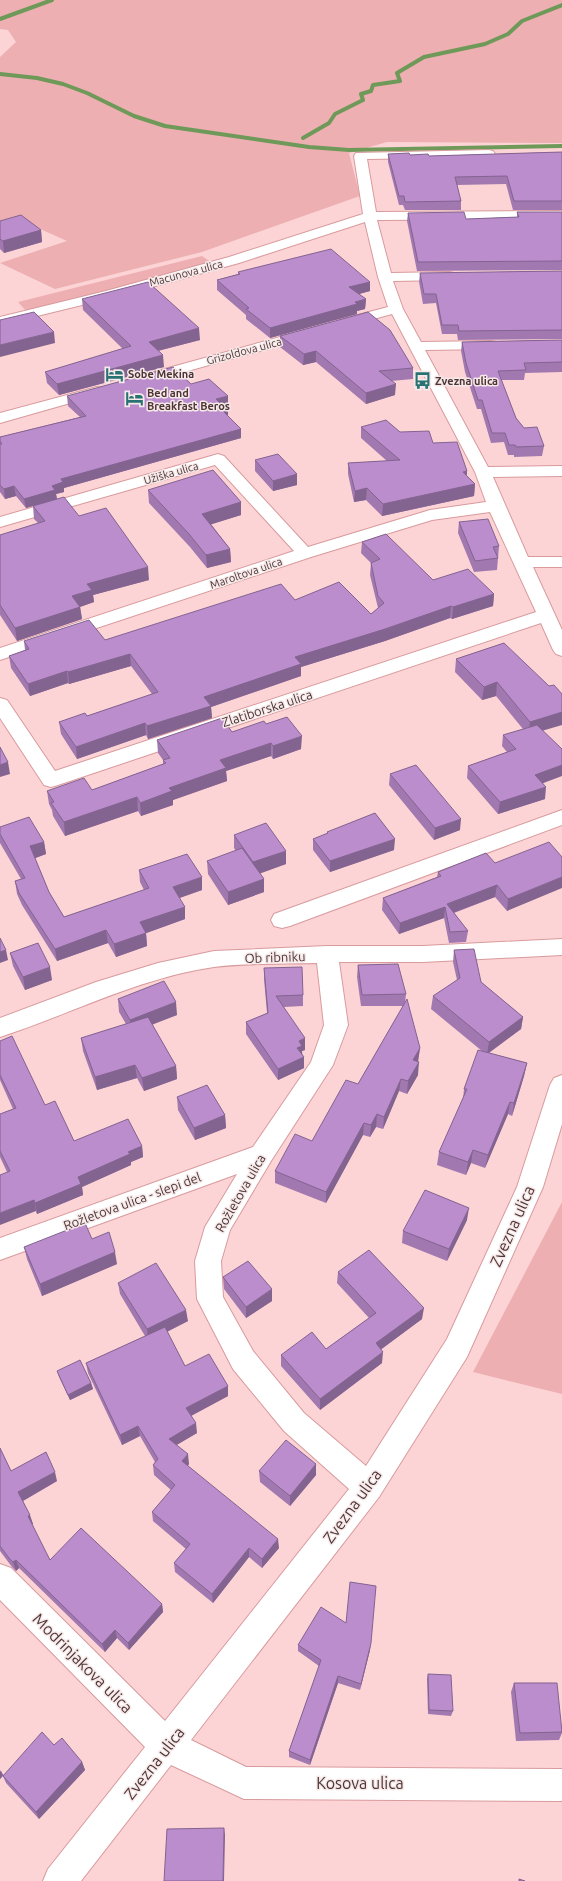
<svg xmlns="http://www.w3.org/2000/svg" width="562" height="1881" font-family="Ubuntu,sans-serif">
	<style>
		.green { fill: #edafb1 }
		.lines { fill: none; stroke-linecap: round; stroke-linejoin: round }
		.stream { stroke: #6e9959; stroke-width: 4 }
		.minor-casing { stroke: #d99a9d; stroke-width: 2 }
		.minor { fill: #fff; fill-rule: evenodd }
		.wall { fill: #a179b0 }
		.shaded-wall { fill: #836390 }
		.building { fill: #bb8dcd; stroke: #836390 }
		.labels { text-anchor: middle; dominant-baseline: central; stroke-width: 3; stroke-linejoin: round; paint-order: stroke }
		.far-street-label { font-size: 11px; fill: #4e3435; stroke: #f6e9e9 }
		.far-poi-label { font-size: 11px; font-weight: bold; fill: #4e3435; stroke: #f6e9e9; text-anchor: start }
		.street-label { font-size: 13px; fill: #4e3435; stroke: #f6e9e9 }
		.near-street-label { font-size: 16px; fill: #4e3435; stroke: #f6e9e9 }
	</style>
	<rect width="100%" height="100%" fill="#fcd4d5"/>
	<g class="green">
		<path d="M 0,0 L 562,0 L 562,143 L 387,142 L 349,153 L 360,196 L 202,252 L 55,289 L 0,263 L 67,241 L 29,224 L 0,231 L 0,57 L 16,42 L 8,30 L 0,29 Z"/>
		<path d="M 202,256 L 215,265 L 28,313 L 18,302 Z"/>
		<path d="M 562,1202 L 562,1394 L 473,1372 Z"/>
	</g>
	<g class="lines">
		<g class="stream">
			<path d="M 0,19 L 52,0"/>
			<path d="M 0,74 L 37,78 L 63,84 L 87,93 L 134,116 L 165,126 L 309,147 L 349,150 L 562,146"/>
			<path d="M 303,138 L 329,123 L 335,114 L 363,100 L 361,94 L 371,91 L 373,85 L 400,81 L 397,73 L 424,57 L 485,44 L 508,34 L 522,21 L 562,5"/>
		</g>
		<defs>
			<g id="minor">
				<path d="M 489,150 L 493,151 L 495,154 L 493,157 L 367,159 L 376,212 L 562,211 L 562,219 L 377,220 L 391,273 L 449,272 L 454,273 L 456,276 L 454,279 L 449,280 L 393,281 L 403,309 L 421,342 L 491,341 L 496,342 L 498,345 L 496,348 L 491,349 L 425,350 L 488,467 L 562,466 L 562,476 L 493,477 L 528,557 L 562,557 L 562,567 L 533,567 L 562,630 L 562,656 L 556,654 L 553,650 L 541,623 L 58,785 L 51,787 L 44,785 L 0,718 L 0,698 L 7,700 L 55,771 L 536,612 L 490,512 L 432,520 L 311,557 L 0,660 L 0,648 L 294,551 L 215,465 L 0,527 L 0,517 L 218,454 L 224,456 L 308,547 L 430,510 L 486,502 L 475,472 L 392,314 L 344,327 L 339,326 L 337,323 L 339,320 L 388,307 L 378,277 L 365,222 L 239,263 L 115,297 L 0,325 L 0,317 L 106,291 L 229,257 L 363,214 L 354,156 L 356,153 Z"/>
				<path d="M 309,329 L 314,330 L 316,333 L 314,336 L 148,382 L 143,381 L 141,378 L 143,375 Z"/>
				<path d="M 97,387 L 102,388 L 104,391 L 102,394 L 0,423 L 0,413 Z"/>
				<path d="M 562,810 L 562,825 L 290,926 L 282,928 L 274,926 L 271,920 L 274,914 Z"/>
				<path d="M 562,939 L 562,955 L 423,962 L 339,962 L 348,1025 L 333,1065 L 271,1161 L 230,1230 L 221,1261 L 223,1297 L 253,1351 L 304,1413 L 366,1466 L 447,1339 L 517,1187 L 550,1085 L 554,1078 L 562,1075 L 562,1124 L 543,1187 L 467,1357 L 379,1497 L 191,1740 L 246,1767 L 562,1769 L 562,1801 L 244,1799 L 171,1765 L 81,1881 L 43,1881 L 48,1869 L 145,1747 L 0,1600 L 0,1564 L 11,1568 L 165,1721 L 349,1489 L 284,1431 L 233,1369 L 197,1299 L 195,1261 L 205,1227 L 237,1174 L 0,1260 L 0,1238 L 253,1147 L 311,1062 L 324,1025 L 317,963 C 284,964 245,963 214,967 C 138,978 71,1014 0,1037 L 0,1018 L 96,982 L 158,963 L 214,951 L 327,946 L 423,946 Z"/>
			</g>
		</defs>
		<use href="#minor" class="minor-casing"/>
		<use href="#minor" class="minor"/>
	</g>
	<g class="wall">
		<path d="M 562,152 L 562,210 L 513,210 L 506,184 L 457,185 L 461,201 L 461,210 L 405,210 L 403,205 L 399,205 L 388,162 L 388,154 L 429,156 Z"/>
		<path d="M 517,212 L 562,212 L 562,270 L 417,271 L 407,221 L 408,213 L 466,219 L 517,217 Z"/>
		<path d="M 0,221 L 41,230 L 42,242 L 4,253 L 0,249 Z"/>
		<path d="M 562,271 L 562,339 L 458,340 L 457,334 L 442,334 L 436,303 L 423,304 L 419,282 L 420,273 Z"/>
		<path d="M 238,272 L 370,282 L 370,291 L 359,294 L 366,299 L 365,309 L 357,311 L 357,314 L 270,338 L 246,319 L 246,315 L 217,290 L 217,280 L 238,274 Z"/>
		<path d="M 82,299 L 200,340 L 158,351 L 164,367 L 59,395 L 47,383 L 45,372 L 123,349 L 83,310 Z"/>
		<path d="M 280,336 L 413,368 L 413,379 L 391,381 L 395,395 L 366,404 L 316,362 L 303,365 L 280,347 Z"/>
		<path d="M 562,340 L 562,372 L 525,373 L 524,380 L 501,380 L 516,418 L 524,428 L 544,446 L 542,456 L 514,457 L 514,455 L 508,455 L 504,442 L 491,443 L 481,409 L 477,409 L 465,372 L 461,351 L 462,342 Z"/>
		<path d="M 191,384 L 228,405 L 223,406 L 228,411 L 228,416 L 241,429 L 241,438 L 64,488 L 64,492 L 56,494 L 57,499 L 26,508 L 16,496 L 5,499 L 0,492 L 0,437 L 80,417 L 68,406 L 67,396 Z"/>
		<path d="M 361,427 L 400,432 L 433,443 L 467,471 L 467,476 L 475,484 L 474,496 L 382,516 L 366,500 L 354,502 L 348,474 L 348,463 L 387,461 L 361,438 Z"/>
		<path d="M 255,460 L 297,485 L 273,491 L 255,471 Z"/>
		<path d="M 148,490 L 241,502 L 241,515 L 211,524 L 230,549 L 231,562 L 207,568 L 190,547 L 149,503 Z"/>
		<path d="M 33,506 L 79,516 L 149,580 L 93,595 L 94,602 L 80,607 L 82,619 L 17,641 L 0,615 L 0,535 L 38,523 L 34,519 Z"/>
		<path d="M 459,522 L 499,546 L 497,570 L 474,572 L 458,533 Z"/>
		<path d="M 362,542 L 433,580 L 494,594 L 493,606 L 452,619 L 450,618 L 385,641 L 301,667 L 301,676 L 211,707 L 212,718 L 148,739 L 146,735 L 77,759 L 61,734 L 59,722 L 87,716 L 152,694 L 131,666 L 69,684 L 68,683 L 30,696 L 11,668 L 9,656 L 25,650 L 24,641 L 105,640 L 295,600 L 371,614 L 378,608 L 370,575 L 371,563 L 361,553 Z"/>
		<path d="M 504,643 L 543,730 L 543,783 L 545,799 L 498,814 L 467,778 L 468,766 L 507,752 L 502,746 L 503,735 L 523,729 L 496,696 L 482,700 L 455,672 L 456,659 Z"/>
		<path d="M 266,724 L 301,749 L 273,759 L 271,756 L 226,771 L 227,781 L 173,800 L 173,805 L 141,816 L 138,811 L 65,836 L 53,816 L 52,810 L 49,804 L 47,791 L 92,790 L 163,764 L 163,760 L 158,753 L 157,740 L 232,732 Z"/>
		<path d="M 390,774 L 460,830 L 434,840 L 389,785 Z"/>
		<path d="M 0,827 L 44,842 L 46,854 L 35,858 L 49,892 L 64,917 L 144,890 L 140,882 L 139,870 L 202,890 L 179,898 L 185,919 L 146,933 L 147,946 L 116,957 L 108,943 L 57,961 L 22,905 L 17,894 L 15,881 L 21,879 L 0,843 Z"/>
		<path d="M 327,832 L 394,850 L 330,872 L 313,850 L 313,839 L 327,834 Z"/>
		<path d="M 234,835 L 286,864 L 260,873 L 264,879 L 264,892 L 228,905 L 208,874 L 207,861 L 236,851 L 234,848 Z"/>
		<path d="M 562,857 L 507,911 L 495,897 L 454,913 L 468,931 L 466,942 L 449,943 L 444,918 L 399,934 L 382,910 L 383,898 L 437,877 L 438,872 L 495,863 Z"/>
		<path d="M 454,950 L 481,982 L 523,1017 L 521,1029 L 489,1053 L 527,1063 L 524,1076 L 512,1116 L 508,1114 L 485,1168 L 471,1163 L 466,1175 L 437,1165 L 439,1152 L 463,1099 L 464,1089 L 482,1051 L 431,1009 L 433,996 L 457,980 L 453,962 Z"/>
		<path d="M 10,953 L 52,980 L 25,990 L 13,966 Z"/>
		<path d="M 358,965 L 406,994 L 405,1003 L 420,1048 L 418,1062 L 418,1075 L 407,1094 L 399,1091 L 383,1129 L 376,1127 L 370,1137 L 363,1135 L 326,1203 L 275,1183 L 275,1171 L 312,1141 L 358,1084 L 403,1006 L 361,1006 L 357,977 Z"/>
		<path d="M 264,968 L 303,995 L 303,1006 L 284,1007 L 305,1050 L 302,1051 L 304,1068 L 278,1080 L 246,1034 L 246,1022 L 267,1013 L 264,979 Z"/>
		<path d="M 118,999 L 177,1015 L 152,1024 L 176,1066 L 177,1079 L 144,1091 L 137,1078 L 97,1090 L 83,1051 L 81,1038 L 126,1024 L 119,1012 Z"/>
		<path d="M 0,1041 L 45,1105 L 74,1141 L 142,1146 L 143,1157 L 131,1162 L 131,1165 L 82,1187 L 83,1195 L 37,1214 L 36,1211 L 7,1172 L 0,1157 L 0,1114 L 13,1109 L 0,1080 Z"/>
		<path d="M 177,1097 L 225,1115 L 226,1128 L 195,1140 L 178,1110 Z"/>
		<path d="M 467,1220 L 447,1261 L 402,1243 L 403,1231 Z"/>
		<path d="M 92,1239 L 117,1264 L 42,1296 L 27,1259 L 24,1247 Z"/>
		<path d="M 338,1272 L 422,1319 L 381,1349 L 382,1363 L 320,1410 L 281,1366 L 281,1355 L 326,1349 L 369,1318 L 337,1283 Z"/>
		<path d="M 223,1277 L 272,1301 L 246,1318 L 224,1289 Z"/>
		<path d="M 118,1283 L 188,1321 L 167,1332 L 185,1366 L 228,1396 L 191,1416 L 197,1433 L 176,1445 L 189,1464 L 188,1466 L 279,1548 L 262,1568 L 249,1557 L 213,1603 L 175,1572 L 174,1563 L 186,1549 L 153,1521 L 152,1512 L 171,1490 L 154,1475 L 153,1465 L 155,1462 L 140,1436 L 122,1445 L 88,1373 L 86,1363 L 145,1336 L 120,1294 Z"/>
		<path d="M 57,1371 L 91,1383 L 93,1389 L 70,1400 L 59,1377 Z"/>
		<path d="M 0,1448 L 11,1471 L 57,1481 L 23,1501 L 33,1524 L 32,1525 L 50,1560 L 162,1604 L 163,1612 L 129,1650 L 117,1638 L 105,1652 L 19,1568 L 16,1571 L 12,1567 L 0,1551 Z"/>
		<path d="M 316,1464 L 316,1475 L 290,1506 L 260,1482 L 259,1471 Z"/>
		<path d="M 298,1645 L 370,1650 L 360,1690 L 338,1683 L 310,1765 L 289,1757 L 289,1751 L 319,1666 L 298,1651 Z"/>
		<path d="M 428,1674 L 453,1711 L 451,1716 L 428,1714 L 427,1679 Z"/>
		<path d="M 514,1683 L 562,1728 L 562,1733 L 559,1740 L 516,1741 L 511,1692 Z"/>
		<path d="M 54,1745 L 82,1762 L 85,1770 L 39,1819 L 6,1783 L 3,1776 L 0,1779 L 0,1770 L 3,1775 Z"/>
	</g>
	<g class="shaded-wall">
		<path d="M 41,230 L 42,242 L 4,253 L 3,241 Z"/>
		<path d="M 370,282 L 370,291 L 348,297 L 349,287 Z"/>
		<path d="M 366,299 L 365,309 L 357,311 L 357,314 L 270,338 L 270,328 Z"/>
		<path d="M 199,328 L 200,340 L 149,353 L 149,342 Z"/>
		<path d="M 54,332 L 55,343 L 0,357 L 0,345 Z"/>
		<path d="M 316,351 L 316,362 L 303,365 L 304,354 Z"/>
		<path d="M 163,355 L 164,367 L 59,395 L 57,384 Z"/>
		<path d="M 396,384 L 395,395 L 366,404 L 366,393 Z"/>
		<path d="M 228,396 L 228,405 L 216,408 L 216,399 Z"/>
		<path d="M 228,411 L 228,420 L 224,412 Z"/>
		<path d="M 241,429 L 241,438 L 64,488 L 64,492 L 56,494 L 57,499 L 26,508 L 24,499 L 52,486 L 61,479 Z"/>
		<path d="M 467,471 L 466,482 L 463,472 Z"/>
		<path d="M 297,474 L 297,485 L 273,491 L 273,481 Z"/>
		<path d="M 475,484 L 474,496 L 382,516 L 383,504 Z"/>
		<path d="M 14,486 L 16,496 L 5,499 L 4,489 Z"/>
		<path d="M 367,488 L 366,500 L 354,502 L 355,491 Z"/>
		<path d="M 241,502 L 241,515 L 203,527 L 202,514 Z"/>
		<path d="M 230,549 L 231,562 L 207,568 L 206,555 Z"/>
		<path d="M 148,567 L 149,580 L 93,595 L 94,602 L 74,609 L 72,596 L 87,584 Z"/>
		<path d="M 494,594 L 493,606 L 452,619 L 453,607 Z"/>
		<path d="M 451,606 L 450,618 L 385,641 L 301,667 L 301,676 L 211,707 L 212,718 L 148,739 L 147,726 L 204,697 L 295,657 Z"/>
		<path d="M 80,607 L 82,619 L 17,641 L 15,628 Z"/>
		<path d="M 130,654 L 131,666 L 69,684 L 68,672 Z"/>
		<path d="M 67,671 L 68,683 L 30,696 L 28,684 Z"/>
		<path d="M 497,682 L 496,696 L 482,700 L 484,687 Z"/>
		<path d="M 562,712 L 562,725 L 528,735 L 530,722 Z"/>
		<path d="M 145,723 L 146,735 L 77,759 L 76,747 Z"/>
		<path d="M 302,736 L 301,749 L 273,759 L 273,746 Z"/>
		<path d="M 271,743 L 271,756 L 226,771 L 227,781 L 173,800 L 173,805 L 141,816 L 140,803 L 169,788 L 220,760 Z"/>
		<path d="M 8,762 L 10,774 L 0,777 L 0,765 Z"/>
		<path d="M 562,765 L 562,776 L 533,787 L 535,775 Z"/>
		<path d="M 546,787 L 545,799 L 498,814 L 500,802 Z"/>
		<path d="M 137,797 L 138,811 L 65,836 L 64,822 Z"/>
		<path d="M 461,819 L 460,830 L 434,840 L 435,828 Z"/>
		<path d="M 395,839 L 394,850 L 330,872 L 330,861 Z"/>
		<path d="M 44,842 L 46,854 L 33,859 L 30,846 Z"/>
		<path d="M 286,851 L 286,864 L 253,876 L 253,862 Z"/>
		<path d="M 202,877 L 202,890 L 174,900 L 173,887 Z"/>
		<path d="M 562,877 L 562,888 L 507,911 L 508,899 Z"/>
		<path d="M 264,879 L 264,892 L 228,905 L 228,892 Z"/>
		<path d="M 497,885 L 495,897 L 447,915 L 447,904 Z"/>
		<path d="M 185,907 L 185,919 L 141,935 L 140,922 Z"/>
		<path d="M 445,907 L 444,918 L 399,934 L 400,923 Z"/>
		<path d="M 106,930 L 108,943 L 57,961 L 55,949 Z"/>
		<path d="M 146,933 L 147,946 L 116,957 L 114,944 Z"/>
		<path d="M 6,950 L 8,960 L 0,963 L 0,952 Z"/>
		<path d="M 50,967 L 52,980 L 25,990 L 23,977 Z"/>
		<path d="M 176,1002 L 177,1015 L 131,1033 L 130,1020 Z"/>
		<path d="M 523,1017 L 521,1029 L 487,1054 L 489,1042 Z"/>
		<path d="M 305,1038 L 305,1050 L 302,1051 L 302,1057 L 297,1048 L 299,1041 Z"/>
		<path d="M 420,1048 L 418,1061 L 412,1072 L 413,1060 Z"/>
		<path d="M 304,1057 L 304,1068 L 278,1080 L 278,1069 Z"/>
		<path d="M 419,1062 L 418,1075 L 407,1094 L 408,1081 Z"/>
		<path d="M 527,1063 L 524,1076 L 512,1116 L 514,1103 Z"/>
		<path d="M 135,1065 L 137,1078 L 97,1090 L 95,1077 Z"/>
		<path d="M 176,1066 L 177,1079 L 144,1091 L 142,1078 Z"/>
		<path d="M 401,1079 L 399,1091 L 383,1129 L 384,1117 Z"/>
		<path d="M 510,1102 L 508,1114 L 485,1168 L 488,1155 Z"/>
		<path d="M 377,1114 L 376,1127 L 370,1137 L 371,1125 Z"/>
		<path d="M 225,1115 L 226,1128 L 195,1140 L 194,1128 Z"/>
		<path d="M 364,1123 L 363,1135 L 326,1203 L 326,1192 Z"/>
		<path d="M 142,1146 L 143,1157 L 131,1162 L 131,1165 L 82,1187 L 83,1195 L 37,1214 L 35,1203 L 78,1177 L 128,1152 Z"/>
		<path d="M 473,1150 L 471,1163 L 466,1175 L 468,1162 Z"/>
		<path d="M 34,1200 L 36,1211 L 0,1225 L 0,1213 Z"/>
		<path d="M 469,1208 L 467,1220 L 447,1261 L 449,1249 Z"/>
		<path d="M 115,1252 L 117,1264 L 42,1296 L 40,1284 Z"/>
		<path d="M 272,1289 L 272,1301 L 246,1318 L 246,1307 Z"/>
		<path d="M 424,1308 L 422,1319 L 375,1354 L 376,1343 Z"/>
		<path d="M 186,1310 L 188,1321 L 148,1341 L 147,1329 Z"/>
		<path d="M 383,1352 L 382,1363 L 320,1410 L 320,1399 Z"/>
		<path d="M 91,1383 L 93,1389 L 70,1400 L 68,1395 Z"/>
		<path d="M 228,1386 L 228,1396 L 187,1418 L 186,1408 Z"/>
		<path d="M 196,1423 L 197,1433 L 170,1449 L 169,1439 Z"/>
		<path d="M 138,1426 L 140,1436 L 122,1445 L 120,1435 Z"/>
		<path d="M 188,1454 L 189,1464 L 183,1471 L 182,1461 Z"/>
		<path d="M 316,1464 L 316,1475 L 290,1506 L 290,1496 Z"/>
		<path d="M 55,1472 L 57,1481 L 21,1502 L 18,1492 Z"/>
		<path d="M 30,1515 L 33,1524 L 31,1525 L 28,1516 Z"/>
		<path d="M 278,1539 L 279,1548 L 262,1568 L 262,1559 Z"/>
		<path d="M 249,1548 L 249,1557 L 213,1603 L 212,1594 Z"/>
		<path d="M 16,1560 L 19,1568 L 16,1571 L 13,1562 Z"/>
		<path d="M 162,1604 L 163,1612 L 129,1650 L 128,1643 Z"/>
		<path d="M 115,1630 L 117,1638 L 105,1652 L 102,1644 Z"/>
		<path d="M 371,1643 L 370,1650 L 360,1690 L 361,1684 Z"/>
		<path d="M 338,1676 L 338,1683 L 310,1765 L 310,1760 Z"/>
		<path d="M 82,1762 L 85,1770 L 39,1819 L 36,1812 Z"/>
		<path d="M 1,1771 L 3,1775 L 0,1779 L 0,1772 Z"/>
		<path d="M 224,1828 L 225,1835 L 224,1881 L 223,1881 Z"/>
	</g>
	<g class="building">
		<path d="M 562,152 L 562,201 L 514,201 L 507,176 L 455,177 L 461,201 L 405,202 L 404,196 L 399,196 L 388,154 L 409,153 L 410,155 L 428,154 L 429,156 Z"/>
		<path d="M 464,212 L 466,219 L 519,217 L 517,212 L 562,212 L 562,261 L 418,262 L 408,213 Z"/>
		<path d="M 21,215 L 41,230 L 3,241 L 0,239 L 0,221 Z"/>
		<path d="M 331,249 L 370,282 L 349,287 L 366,299 L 355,302 L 357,304 L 270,328 L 246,309 L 249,308 L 217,280 L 240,274 L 238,272 Z"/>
		<path d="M 562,271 L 562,330 L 459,331 L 458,325 L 442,325 L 436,294 L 424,294 L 420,273 Z"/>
		<path d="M 148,282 L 199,328 L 149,342 L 163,355 L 57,384 L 45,372 L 131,346 L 82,299 Z"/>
		<path d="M 34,312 L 54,332 L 0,345 L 0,320 Z"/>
		<path d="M 368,312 L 390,330 L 413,368 L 379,371 L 396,384 L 366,393 L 316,351 L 304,354 L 280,336 Z"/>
		<path d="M 562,340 L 562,362 L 524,363 L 526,370 L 498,371 L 516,418 L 524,428 L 537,427 L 544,446 L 516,447 L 515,445 L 509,445 L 505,433 L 492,433 L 482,400 L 478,400 L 466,363 L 462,342 Z"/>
		<path d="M 173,367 L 191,384 L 209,379 L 228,396 L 216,399 L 228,411 L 224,412 L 241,429 L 61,479 L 63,482 L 52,486 L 55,490 L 24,499 L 14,486 L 4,489 L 0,485 L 0,444 L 2,444 L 0,441 L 0,437 L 86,416 L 67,396 Z"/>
		<path d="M 386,420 L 400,432 L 429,431 L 433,443 L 457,442 L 467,471 L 463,472 L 475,484 L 383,504 L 367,488 L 355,491 L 348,463 L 400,460 L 361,427 Z"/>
		<path d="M 278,454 L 297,474 L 273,481 L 255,460 Z"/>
		<path d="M 213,470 L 241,502 L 202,514 L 230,549 L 206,555 L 189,534 L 148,490 Z"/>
		<path d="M 64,497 L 79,516 L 106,508 L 148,567 L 87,584 L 92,590 L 72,596 L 80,607 L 15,628 L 0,605 L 0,535 L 45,521 L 33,506 Z"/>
		<path d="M 488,519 L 499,546 L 493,547 L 498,558 L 475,561 L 459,522 Z"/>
		<path d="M 386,534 L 433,580 L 468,569 L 494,594 L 453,607 L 451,606 L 385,629 L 295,657 L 301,664 L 204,697 L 211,706 L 147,726 L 145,723 L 76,747 L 59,722 L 85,713 L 87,716 L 158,692 L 130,654 L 68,672 L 67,671 L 28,684 L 9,656 L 29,649 L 24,641 L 89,620 L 105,640 L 281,584 L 295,600 L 339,582 L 371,614 L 384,603 L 378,596 L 371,563 L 380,559 L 362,542 Z"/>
		<path d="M 504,643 L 549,686 L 554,685 L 562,694 L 562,712 L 530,722 L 497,682 L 484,687 L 456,659 Z"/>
		<path d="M 287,717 L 302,736 L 273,746 L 271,743 L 220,760 L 226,768 L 169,788 L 172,791 L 140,803 L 137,797 L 64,822 L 51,803 L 54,802 L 47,791 L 84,778 L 92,790 L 166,763 L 163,760 L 170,758 L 157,740 L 222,718 L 232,732 L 264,721 L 266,724 Z"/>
		<path d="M 537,725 L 562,749 L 562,765 L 535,775 L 546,787 L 500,802 L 468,766 L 516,749 L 503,735 Z"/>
		<path d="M 0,747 L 8,762 L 0,765 Z"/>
		<path d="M 416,765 L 461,819 L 435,828 L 390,774 Z"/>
		<path d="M 375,813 L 395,839 L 330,861 L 313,839 L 328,833 L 327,832 Z"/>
		<path d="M 29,817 L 44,842 L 30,846 L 49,892 L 64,917 L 149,888 L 139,870 L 187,854 L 202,877 L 173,887 L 185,907 L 140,922 L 146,933 L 114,944 L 106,930 L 55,949 L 19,893 L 15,881 L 25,878 L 0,834 L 0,827 Z"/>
		<path d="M 266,823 L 286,851 L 253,862 L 234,835 Z"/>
		<path d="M 549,842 L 562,857 L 562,877 L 508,899 L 497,885 L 447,904 L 468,931 L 450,932 L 445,907 L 400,923 L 383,898 L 441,876 L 438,872 L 486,853 L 495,863 Z"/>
		<path d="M 242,848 L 264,879 L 228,892 L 207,861 Z"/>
		<path d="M 0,938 L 6,950 L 0,952 Z"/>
		<path d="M 38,943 L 50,967 L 23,977 L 10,953 Z"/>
		<path d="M 474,949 L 481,982 L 523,1017 L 489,1042 L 433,996 L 460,978 L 454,950 Z"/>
		<path d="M 398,964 L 406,994 L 362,995 L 358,965 Z"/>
		<path d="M 302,967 L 303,995 L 276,996 L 305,1038 L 299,1041 L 302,1046 L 297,1048 L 304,1057 L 278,1069 L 246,1022 L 268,1013 L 264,968 Z"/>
		<path d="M 164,981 L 176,1002 L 130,1020 L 118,999 Z"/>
		<path d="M 407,999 L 420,1048 L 413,1060 L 419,1062 L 408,1081 L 401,1079 L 384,1117 L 377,1114 L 371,1125 L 364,1123 L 326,1192 L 275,1171 L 295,1134 L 312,1141 L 346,1080 L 358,1084 Z"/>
		<path d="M 148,1017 L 176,1066 L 142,1078 L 135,1065 L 95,1077 L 81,1038 Z"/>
		<path d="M 12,1036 L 45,1105 L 55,1101 L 74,1141 L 128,1119 L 142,1146 L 128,1152 L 130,1154 L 78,1177 L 81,1184 L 35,1203 L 34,1200 L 0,1213 L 0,1175 L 10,1171 L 0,1151 L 0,1114 L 16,1108 L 0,1075 L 0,1041 Z"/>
		<path d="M 478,1050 L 527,1063 L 514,1103 L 510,1102 L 488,1155 L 473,1150 L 468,1162 L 439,1152 L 467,1089 L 464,1089 Z"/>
		<path d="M 207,1085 L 225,1115 L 194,1128 L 177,1097 Z"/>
		<path d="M 425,1190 L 469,1208 L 449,1249 L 403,1231 Z"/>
		<path d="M 85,1223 L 92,1239 L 109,1232 L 115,1252 L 40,1284 L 24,1247 Z"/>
		<path d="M 369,1250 L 424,1308 L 376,1343 L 383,1352 L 320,1399 L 281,1355 L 312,1332 L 326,1349 L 376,1313 L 338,1272 Z"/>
		<path d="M 248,1261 L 272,1289 L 246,1307 L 223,1277 Z"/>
		<path d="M 156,1263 L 186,1310 L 147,1329 L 118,1283 Z"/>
		<path d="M 165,1327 L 185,1366 L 209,1354 L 228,1386 L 186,1408 L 196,1423 L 169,1439 L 188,1454 L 182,1461 L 278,1539 L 262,1559 L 249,1548 L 212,1594 L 174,1563 L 190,1544 L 152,1512 L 175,1485 L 153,1465 L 158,1459 L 138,1426 L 120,1435 L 86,1363 Z"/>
		<path d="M 80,1360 L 91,1383 L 68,1395 L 57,1371 Z"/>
		<path d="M 286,1440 L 316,1464 L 290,1496 L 259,1471 Z"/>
		<path d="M 0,1448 L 11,1471 L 46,1452 L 55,1472 L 18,1492 L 30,1515 L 28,1516 L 50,1560 L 81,1528 L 162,1604 L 128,1643 L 115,1630 L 102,1644 L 16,1560 L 13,1562 L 9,1558 L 0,1546 Z"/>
		<path d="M 350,1582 L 376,1586 L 371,1643 L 361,1684 L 338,1676 L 310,1760 L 289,1751 L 321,1660 L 298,1645 L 321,1607 L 346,1623 Z"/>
		<path d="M 428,1674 L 451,1675 L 453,1711 L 429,1710 Z"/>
		<path d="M 514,1683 L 557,1683 L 562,1732 L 520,1733 Z"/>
		<path d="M 42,1732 L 54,1745 L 62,1738 L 82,1762 L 36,1812 L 3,1776 Z"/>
		<path d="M 224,1828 L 223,1881 L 164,1881 L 167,1829 Z"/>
		<path d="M 519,1879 L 525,1881 L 519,1881 Z"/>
	</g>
	<defs>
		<symbol id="hotel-bare" viewBox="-9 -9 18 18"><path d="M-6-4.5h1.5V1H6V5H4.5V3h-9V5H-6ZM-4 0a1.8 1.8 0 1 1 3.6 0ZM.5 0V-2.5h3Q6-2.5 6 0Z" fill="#287273" stroke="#f6e9e9" stroke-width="2.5" paint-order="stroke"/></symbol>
		<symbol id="bus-bare" viewBox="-9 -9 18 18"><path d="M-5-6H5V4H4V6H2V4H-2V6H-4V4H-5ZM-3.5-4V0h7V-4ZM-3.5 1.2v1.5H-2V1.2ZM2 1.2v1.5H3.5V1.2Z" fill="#287273" stroke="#f6e9e9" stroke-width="2.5" paint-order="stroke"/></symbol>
	</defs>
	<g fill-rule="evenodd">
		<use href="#hotel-bare" x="102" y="362" width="25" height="25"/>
		<use href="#bus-bare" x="410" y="368" width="25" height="25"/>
		<use href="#hotel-bare" x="122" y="386" width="25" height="25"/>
	</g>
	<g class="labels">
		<g class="far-street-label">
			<text transform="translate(186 273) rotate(-15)">Macunova ulica</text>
			<text transform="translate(244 351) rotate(-15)">Grizoldova ulica</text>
			<text transform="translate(171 473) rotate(-16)">Užiška ulica</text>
			<text transform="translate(246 573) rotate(-19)">Maroltova ulica</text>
		</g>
		<g class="far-poi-label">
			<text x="128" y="374">Sobe Mekina</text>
			<text x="435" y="381">Zvezna ulica</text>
			<text x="147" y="393">Bed and<tspan x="147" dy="13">Breakfast Beros</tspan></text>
		</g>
		<g class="street-label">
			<text transform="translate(267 708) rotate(-18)">Zlatiborska ulica</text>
			<text transform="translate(275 957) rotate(-2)">Ob ribniku</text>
			<text transform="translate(240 1193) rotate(-60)">Rožletova ulica</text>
			<text transform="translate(132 1201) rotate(-20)">Rožletova ulica - slepi del</text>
		</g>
		<g class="near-street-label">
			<text transform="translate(512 1226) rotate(-66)">Zvezna ulica</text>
			<text transform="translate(352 1506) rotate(-54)">Zvezna ulica</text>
			<text transform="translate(83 1663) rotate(45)">Modrinjakova ulica</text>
			<text transform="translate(154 1763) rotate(-52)">Zvezna ulica</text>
			<text x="360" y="1783">Kosova ulica</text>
		</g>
	</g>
</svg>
